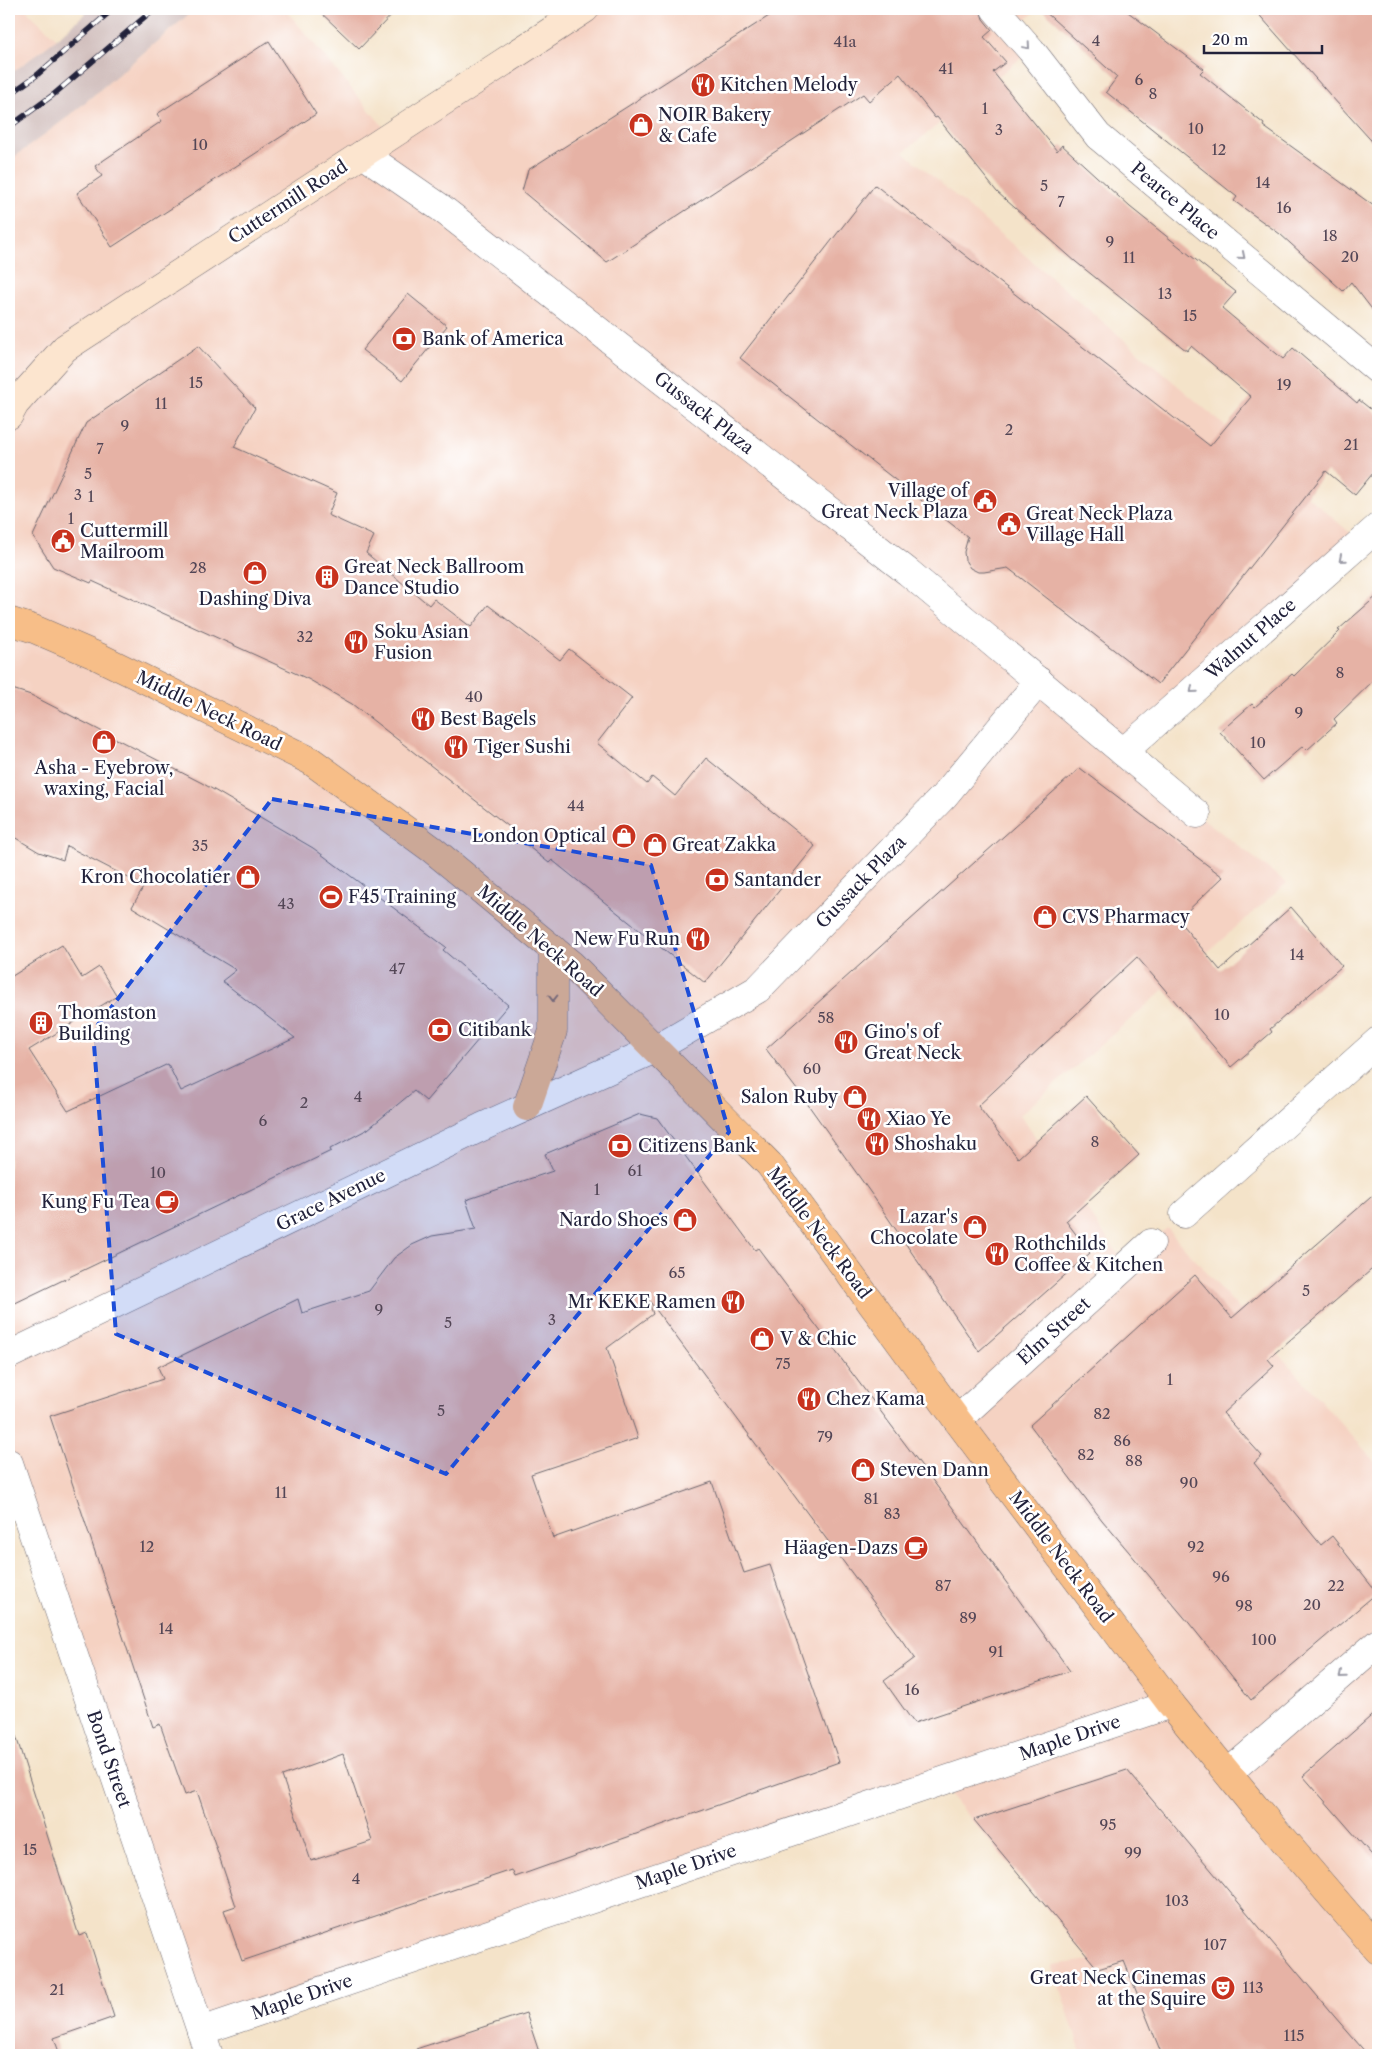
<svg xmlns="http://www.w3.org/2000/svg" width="1387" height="2064" font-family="'Libre Caslon Text',serif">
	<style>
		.built { fill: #f5d2c2 }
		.industrial { fill: #d1bfbd }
		.building { fill: #e6b2a5; fill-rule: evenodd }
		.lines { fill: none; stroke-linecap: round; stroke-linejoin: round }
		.minor-casing { stroke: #6c666d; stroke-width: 29 }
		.tertiary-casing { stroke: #6c666d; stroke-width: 29 }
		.secondary-casing { stroke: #6c666d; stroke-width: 29 }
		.primary-casing { stroke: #6c666d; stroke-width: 29 }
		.minor { stroke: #fff; stroke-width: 28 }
		.tertiary { stroke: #fff; stroke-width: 28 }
		.secondary { stroke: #fce5cf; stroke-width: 28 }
		.primary { stroke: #f7be88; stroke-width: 28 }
		.rail-casing { stroke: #22223b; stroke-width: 5.5 }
		.rail { stroke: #fff; stroke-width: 4; stroke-dasharray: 11; stroke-linecap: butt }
		.oneway { stroke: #9c9ca7 }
		.oneway2 { stroke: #8c7062 }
		.marked { fill: #1d4ed8; fill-opacity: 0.2; stroke: #1d4ed8; stroke-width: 4; stroke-dasharray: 10 6; stroke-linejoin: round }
		.labels { text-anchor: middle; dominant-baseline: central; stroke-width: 5; stroke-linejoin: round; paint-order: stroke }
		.number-label { font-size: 15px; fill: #534656 }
		.poi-label { font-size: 18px; fill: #22223b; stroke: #fff; text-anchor: start }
		.street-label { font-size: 18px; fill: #22223b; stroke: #fff }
	</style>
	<rect width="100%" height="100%" fill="#fff"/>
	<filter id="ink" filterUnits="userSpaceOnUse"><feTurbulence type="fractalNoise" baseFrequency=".02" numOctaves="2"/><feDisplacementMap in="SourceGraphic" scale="10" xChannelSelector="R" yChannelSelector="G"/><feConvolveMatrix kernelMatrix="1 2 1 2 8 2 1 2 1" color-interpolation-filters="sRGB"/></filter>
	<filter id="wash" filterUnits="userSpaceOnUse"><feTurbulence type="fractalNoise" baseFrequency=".0096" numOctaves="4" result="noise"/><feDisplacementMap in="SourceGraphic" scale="20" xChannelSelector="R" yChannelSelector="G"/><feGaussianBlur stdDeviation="1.12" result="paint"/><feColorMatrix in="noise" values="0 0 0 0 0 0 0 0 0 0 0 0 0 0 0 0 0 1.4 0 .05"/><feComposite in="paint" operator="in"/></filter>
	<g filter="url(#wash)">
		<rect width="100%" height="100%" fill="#f4e3c9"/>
		<g class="built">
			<path d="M 9,9 L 25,9 L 57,39 L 9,75 Z"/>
			<path d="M 195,9 L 285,9 L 391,136 L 586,9 L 1038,9 L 1014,30 L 1031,50 L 904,152 L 1361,542 L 1123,752 L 1197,814 L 1287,883 L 1020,1115 L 1126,1265 L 1167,1228 L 1378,1465 L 1378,2055 L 1082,2055 L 1052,1965 L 1090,1960 L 939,1782 L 202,2033 L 9,1463 L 9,161 L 69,116 Z"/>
		</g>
		<path class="industrial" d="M 90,9 L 195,9 L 69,116 L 9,161 L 9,75 L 57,39 Z"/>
		<g id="blocks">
			<g class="building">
				<path d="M 317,9 L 397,9 L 359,49 Z"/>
				<path d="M 780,9 L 980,9 L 983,19 L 992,30 L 984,37 L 1006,62 L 993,72 L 1057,151 L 1062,145 L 1130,207 L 1236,292 L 1222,308 L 1283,359 L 1293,348 L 1357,403 L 1359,400 L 1378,415 L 1378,467 L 1355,495 L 1326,471 L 1158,684 L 1008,568 L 984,572 L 978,572 L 970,568 L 965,560 L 964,552 L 968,537 L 740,358 L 875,185 L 1210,446 L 1251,397 L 1191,346 L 1187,351 L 1076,262 L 997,192 L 937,117 L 935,118 L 900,74 L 869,101 L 863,94 L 607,262 L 522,191 L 528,170 Z"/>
				<path d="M 1042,9 L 1124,9 L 1204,69 L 1200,73 L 1264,124 L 1263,126 L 1378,209 L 1378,317 L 1351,282 L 1343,291 L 1280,234 L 1234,201 L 1237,197 L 1106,92 L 1117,77 Z"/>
				<path d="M 1254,9 L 1378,9 L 1378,148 L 1331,96 Z"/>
				<path d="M 269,41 L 316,114 L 112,247 L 77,193 L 102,176 L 95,166 L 162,121 L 157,114 Z"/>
				<path d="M 408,294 L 447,326 L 402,381 L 362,350 Z"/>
				<path d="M 198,346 L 255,408 L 234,447 L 337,493 L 328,515 L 374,536 L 366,553 L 429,605 L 434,599 L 471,627 L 488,605 L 560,660 L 569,649 L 632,698 L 597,743 L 647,784 L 652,777 L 675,796 L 706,758 L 815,846 L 705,983 L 552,860 L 549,863 L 524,843 L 526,840 L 352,704 L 308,679 L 92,581 L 91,583 L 53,567 L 33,536 L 86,423 Z"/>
				<path d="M 1378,595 L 1378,676 L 1334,719 L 1337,723 L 1307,750 L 1303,746 L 1264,780 L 1220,732 L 1252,704 L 1255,707 L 1292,674 L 1294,676 L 1340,631 L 1338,630 Z"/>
				<path d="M 9,688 L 31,695 L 202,783 L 313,848 L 446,947 L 443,950 L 508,1005 L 426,1101 L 414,1091 L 368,1129 L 330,1149 L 331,1151 L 9,1306 L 9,978 L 62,945 L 82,978 L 99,967 L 117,996 L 29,1050 L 68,1111 L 168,1064 L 181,1091 L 295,1038 L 222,981 L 236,970 L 132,907 L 144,886 L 67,846 L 63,860 L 39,852 L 9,834 Z"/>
				<path d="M 1080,768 L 1223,877 L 1178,920 L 1220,970 L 1291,907 L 1342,966 L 1270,1029 L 1272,1032 L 1231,1067 L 1137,957 L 978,1106 L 1018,1158 L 1086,1096 L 1139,1155 L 1066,1221 L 1090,1253 L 979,1351 L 875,1199 L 804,1099 L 766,1049 Z"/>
				<path d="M 640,1114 L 657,1118 L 755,1250 L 758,1248 L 942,1493 L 1070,1671 L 914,1723 L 884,1681 L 915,1658 L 648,1299 L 653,1314 L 607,1348 L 638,1438 L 531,1474 L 553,1538 L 712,1482 L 744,1573 L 770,1565 L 839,1762 L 515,1877 L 512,1870 L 242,1961 L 224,1910 L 236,1906 L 197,1791 L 185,1795 L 160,1724 L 153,1727 L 50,1416 L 163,1379 L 158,1367 L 298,1299 L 302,1313 L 369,1291 L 394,1258 L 412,1245 L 432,1236 L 476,1229 L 466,1200 L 553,1171 L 545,1154 ZM 343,1754 L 372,1841 L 311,1861 L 282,1776 Z"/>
				<path d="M 1378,1191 L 1378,1264 L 1268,1359 L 1274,1366 L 1223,1413 L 1262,1456 L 1254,1463 L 1321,1545 L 1332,1536 L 1377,1593 L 1251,1700 L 1189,1623 L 1102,1520 L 1030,1425 L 1195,1275 L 1232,1318 Z"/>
				<path d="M 1378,1710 L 1378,1862 L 1303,1776 Z"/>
				<path d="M 16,1736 L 79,1936 L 87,1933 L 114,2017 L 54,2038 L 60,2055 L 9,2055 L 9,1737 Z"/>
				<path d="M 1127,1770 L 1334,2016 L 1368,2055 L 1162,2055 L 1124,1961 L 1098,1969 L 974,1820 Z"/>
				<path d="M 526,2013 L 540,2055 L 417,2055 L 416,2049 Z"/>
			</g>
		</g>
	</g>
	<g filter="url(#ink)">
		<use href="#blocks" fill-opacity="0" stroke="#6c666d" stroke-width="1"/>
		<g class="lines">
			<defs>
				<g id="minor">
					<path d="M 995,9 L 1031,50 L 1098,136 L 1378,370"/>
					<path d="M 363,154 L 441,208 L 908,572 L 1197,814"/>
					<path d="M 1123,752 L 1378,527"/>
					<path d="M 655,1049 L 758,989 L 944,796 L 1039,681"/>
					<path d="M 1184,1214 L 1378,1041"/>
					<path d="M 957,1420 L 1151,1243"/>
					<path d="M 9,1463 L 209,2055"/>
					<path d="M 201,2031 L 1171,1704"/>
				</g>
				<g id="tertiary">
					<path d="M 9,1355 L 482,1127 L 655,1049"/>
					<path d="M 1228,1773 L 1378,1643"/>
				</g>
				<path id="secondary" d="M 9,415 L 15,404 L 65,348 L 585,9"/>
				<g id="primary">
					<path d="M 9,621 L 34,629 L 97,656 L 311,761 L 433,850 L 572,965 L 769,1164 L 957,1420 L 1171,1704 L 1255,1807 L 1378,1950"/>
					<path d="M 527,1107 L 553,1031 L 553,949"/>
				</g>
			</defs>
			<use href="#minor" class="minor-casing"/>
			<use href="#tertiary" class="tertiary-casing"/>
			<use href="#secondary" class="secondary-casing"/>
			<use href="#primary" class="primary-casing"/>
			<use href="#minor" class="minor"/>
			<use href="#tertiary" class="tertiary"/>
			<use href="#secondary" class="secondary"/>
			<use href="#primary" class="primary"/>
			<defs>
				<g id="rail">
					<path d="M 9,95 L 37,75 L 113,9"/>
					<path d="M 9,127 L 53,95 L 154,9"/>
				</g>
			</defs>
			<use href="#rail" class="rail-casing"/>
			<use href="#rail" class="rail"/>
		</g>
		<defs><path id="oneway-chevron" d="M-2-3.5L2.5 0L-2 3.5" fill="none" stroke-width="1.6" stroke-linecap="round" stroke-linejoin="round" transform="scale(1.25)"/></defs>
		<g class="oneway">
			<use href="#oneway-chevron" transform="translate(1027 46) rotate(49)"/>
			<use href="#oneway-chevron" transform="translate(1242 256) rotate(40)"/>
			<use href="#oneway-chevron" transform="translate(1342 559) rotate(139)"/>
			<use href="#oneway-chevron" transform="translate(1193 690) rotate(139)"/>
			<use href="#oneway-chevron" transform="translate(1342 1675) rotate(139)"/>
		</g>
		<use class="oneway2" href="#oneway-chevron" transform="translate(553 998) rotate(90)"/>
	</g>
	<path class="marked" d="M 272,799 L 651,865 L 729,1132 L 446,1474 L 116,1334 L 93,1031 Z"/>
	<defs>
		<symbol id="restaurant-disc" viewBox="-11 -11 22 22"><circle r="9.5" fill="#c8321e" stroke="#fff"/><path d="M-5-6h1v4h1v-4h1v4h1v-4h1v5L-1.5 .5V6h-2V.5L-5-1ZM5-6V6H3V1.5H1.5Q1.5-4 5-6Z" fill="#fff"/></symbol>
		<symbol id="shop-disc" viewBox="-11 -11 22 22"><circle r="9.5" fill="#c8321e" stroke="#fff"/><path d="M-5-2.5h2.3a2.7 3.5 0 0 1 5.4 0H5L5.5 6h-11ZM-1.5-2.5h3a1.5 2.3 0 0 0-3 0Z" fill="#fff"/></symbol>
		<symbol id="bank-disc" viewBox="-11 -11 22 22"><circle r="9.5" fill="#c8321e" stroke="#fff"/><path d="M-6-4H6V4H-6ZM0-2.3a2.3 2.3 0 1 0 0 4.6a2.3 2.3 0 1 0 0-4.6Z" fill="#fff"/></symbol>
		<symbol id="civic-disc" viewBox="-11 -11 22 22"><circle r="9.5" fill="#c8321e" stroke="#fff"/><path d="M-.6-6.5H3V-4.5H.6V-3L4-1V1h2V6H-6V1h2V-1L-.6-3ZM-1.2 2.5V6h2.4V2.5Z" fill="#fff"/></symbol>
		<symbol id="building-disc" viewBox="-11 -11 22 22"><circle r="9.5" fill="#c8321e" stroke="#fff"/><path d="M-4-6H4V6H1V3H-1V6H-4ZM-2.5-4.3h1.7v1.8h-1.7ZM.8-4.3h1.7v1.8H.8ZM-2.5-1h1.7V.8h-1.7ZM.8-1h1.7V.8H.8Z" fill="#fff"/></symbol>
		<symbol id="stadium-disc" viewBox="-11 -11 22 22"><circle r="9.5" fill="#c8321e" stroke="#fff"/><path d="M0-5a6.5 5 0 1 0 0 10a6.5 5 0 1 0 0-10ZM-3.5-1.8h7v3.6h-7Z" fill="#fff"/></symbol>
		<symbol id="cafe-disc" viewBox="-11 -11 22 22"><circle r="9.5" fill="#c8321e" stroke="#fff"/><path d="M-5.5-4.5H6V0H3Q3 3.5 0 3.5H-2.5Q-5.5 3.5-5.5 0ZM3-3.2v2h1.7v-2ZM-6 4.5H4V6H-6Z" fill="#fff"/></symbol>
		<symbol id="theatre-disc" viewBox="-11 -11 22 22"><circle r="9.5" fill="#c8321e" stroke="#fff"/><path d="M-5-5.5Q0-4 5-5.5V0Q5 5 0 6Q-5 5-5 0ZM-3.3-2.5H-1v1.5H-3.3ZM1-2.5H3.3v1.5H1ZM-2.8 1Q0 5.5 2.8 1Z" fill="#fff"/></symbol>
	</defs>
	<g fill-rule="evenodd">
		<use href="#restaurant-disc" x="689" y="71" width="28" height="28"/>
		<use href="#shop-disc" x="627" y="111" width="28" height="28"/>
		<use href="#bank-disc" x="390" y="325" width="28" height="28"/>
		<use href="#civic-disc" x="971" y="487" width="28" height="28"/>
		<use href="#civic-disc" x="995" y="510" width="28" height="28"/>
		<use href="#civic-disc" x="49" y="527" width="28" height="28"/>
		<use href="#shop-disc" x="241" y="559" width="28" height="28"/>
		<use href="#building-disc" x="313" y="563" width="28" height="28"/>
		<use href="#restaurant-disc" x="342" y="628" width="28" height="28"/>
		<use href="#restaurant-disc" x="409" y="705" width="28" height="28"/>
		<use href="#shop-disc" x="90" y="728" width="28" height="28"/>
		<use href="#restaurant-disc" x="442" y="733" width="28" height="28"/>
		<use href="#shop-disc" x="610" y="822" width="28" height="28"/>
		<use href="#shop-disc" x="641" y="831" width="28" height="28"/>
		<use href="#shop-disc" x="234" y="863" width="28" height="28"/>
		<use href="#bank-disc" x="703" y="866" width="28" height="28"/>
		<use href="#stadium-disc" x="317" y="883" width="28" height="28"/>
		<use href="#shop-disc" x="1031" y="903" width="28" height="28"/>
		<use href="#restaurant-disc" x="684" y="925" width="28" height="28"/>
		<use href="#building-disc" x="27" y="1009" width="28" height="28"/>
		<use href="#bank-disc" x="426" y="1016" width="28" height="28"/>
		<use href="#restaurant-disc" x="832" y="1028" width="28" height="28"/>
		<use href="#shop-disc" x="841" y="1083" width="28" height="28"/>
		<use href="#restaurant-disc" x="855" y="1105" width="28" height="28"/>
		<use href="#restaurant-disc" x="863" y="1130" width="28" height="28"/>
		<use href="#bank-disc" x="606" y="1132" width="28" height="28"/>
		<use href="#cafe-disc" x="153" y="1188" width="28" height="28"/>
		<use href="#shop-disc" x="671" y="1206" width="28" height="28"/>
		<use href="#shop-disc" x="961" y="1213" width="28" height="28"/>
		<use href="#restaurant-disc" x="983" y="1240" width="28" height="28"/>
		<use href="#restaurant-disc" x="719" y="1288" width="28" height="28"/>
		<use href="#shop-disc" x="748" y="1325" width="28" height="28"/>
		<use href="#restaurant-disc" x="795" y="1385" width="28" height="28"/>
		<use href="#shop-disc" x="849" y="1456" width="28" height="28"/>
		<use href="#cafe-disc" x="902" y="1534" width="28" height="28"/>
		<use href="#theatre-disc" x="1209" y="1974" width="28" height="28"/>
	</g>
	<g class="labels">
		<g class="number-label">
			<text x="1096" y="40">4</text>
			<text x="845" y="41">41a</text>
			<text x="946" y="68">41</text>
			<text x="1139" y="79">6</text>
			<text x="1153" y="93">8</text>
			<text x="985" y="108">1</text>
			<text x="1196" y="128">10</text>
			<text x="999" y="129">3</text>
			<text x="200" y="144">10</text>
			<text x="1219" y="149">12</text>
			<text x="1263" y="182">14</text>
			<text x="1044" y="185">5</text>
			<text x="1061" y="201">7</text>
			<text x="1284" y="207">16</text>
			<text x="1330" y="235">18</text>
			<text x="1110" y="241">9</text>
			<text x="1350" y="256">20</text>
			<text x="1129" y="257">11</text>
			<text x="1165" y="293">13</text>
			<text x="1190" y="315">15</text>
			<text x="196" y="382">15</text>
			<text x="1284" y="384">19</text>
			<text x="161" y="403">11</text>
			<text x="125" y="425">9</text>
			<text x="1009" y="429">2</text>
			<text x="1351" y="444">21</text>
			<text x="100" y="448">7</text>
			<text x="88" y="473">5</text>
			<text x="78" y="494">3</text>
			<text x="91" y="496">1</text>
			<text x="71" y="518">1</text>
			<text x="198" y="567">28</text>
			<text x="305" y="636">32</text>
			<text x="1340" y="672">8</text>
			<text x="474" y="696">40</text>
			<text x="1299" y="712">9</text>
			<text x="1258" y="742">10</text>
			<text x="576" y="805">44</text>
			<text x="200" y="845">35</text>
			<text x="286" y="903">43</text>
			<text x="1297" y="954">14</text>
			<text x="397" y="968">47</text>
			<text x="1222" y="1014">10</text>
			<text x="826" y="1017">58</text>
			<text x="812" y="1068">60</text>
			<text x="358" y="1096">4</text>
			<text x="304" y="1102">2</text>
			<text x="263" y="1120">6</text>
			<text x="1095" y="1141">8</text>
			<text x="635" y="1170">61</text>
			<text x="158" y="1172">10</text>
			<text x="597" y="1189">1</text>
			<text x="677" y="1272">65</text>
			<text x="1306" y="1290">5</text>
			<text x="379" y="1309">9</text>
			<text x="552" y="1319">3</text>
			<text x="448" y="1322">5</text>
			<text x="783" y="1363">75</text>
			<text x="1170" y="1379">1</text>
			<text x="441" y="1410">5</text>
			<text x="1102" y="1413">82</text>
			<text x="825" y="1436">79</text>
			<text x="1122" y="1440">86</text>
			<text x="1086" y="1454">82</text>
			<text x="1134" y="1460">88</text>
			<text x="1189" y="1482">90</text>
			<text x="281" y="1492">11</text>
			<text x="871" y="1498">81</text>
			<text x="892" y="1513">83</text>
			<text x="147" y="1546">12</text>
			<text x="1196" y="1546">92</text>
			<text x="1221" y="1576">96</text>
			<text x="943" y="1585">87</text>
			<text x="1336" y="1585">22</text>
			<text x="1312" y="1604">20</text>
			<text x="1244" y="1605">98</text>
			<text x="968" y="1617">89</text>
			<text x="166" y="1628">14</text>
			<text x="1264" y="1639">100</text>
			<text x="996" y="1651">91</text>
			<text x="912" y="1689">16</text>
			<text x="1108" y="1824">95</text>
			<text x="30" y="1849">15</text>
			<text x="1133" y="1852">99</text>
			<text x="356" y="1878">4</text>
			<text x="1177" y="1900">103</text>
			<text x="1215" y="1944">107</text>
			<text x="1253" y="1987">113</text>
			<text x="57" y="1989">21</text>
			<text x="1294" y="2035">115</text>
		</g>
		<g class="poi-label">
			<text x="720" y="85">Kitchen Melody</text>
			<text x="658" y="115">NOIR Bakery<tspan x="658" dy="21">&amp; Cafe</tspan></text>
			<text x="422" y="339">Bank of America</text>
			<text x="968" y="491" text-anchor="end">Village of<tspan x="968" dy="21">Great Neck Plaza</tspan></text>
			<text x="1026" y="514">Great Neck Plaza<tspan x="1026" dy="21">Village Hall</tspan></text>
			<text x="80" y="531">Cuttermill<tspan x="80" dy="21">Mailroom</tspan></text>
			<text x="344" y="567">Great Neck Ballroom<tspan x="344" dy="21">Dance Studio</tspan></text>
			<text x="255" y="599" text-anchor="middle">Dashing Diva</text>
			<text x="374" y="632">Soku Asian<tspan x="374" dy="21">Fusion</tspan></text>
			<text x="440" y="719">Best Bagels</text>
			<text x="474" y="747">Tiger Sushi</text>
			<text x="104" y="768" text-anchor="middle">Asha - Eyebrow,<tspan x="104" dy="21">waxing, Facial</tspan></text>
			<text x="606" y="836" text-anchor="end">London Optical</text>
			<text x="672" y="845">Great Zakka</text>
			<text x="230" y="877" text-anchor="end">Kron Chocolatier</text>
			<text x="734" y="880">Santander</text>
			<text x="348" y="897">F45 Training</text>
			<text x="1062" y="917">CVS Pharmacy</text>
			<text x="680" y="939" text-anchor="end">New Fu Run</text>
			<text x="58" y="1013">Thomaston<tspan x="58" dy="21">Building</tspan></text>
			<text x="458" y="1030">Citibank</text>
			<text x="864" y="1032">Gino's of<tspan x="864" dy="21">Great Neck</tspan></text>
			<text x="838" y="1097" text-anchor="end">Salon Ruby</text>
			<text x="886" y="1119">Xiao Ye</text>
			<text x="894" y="1144">Shoshaku</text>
			<text x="638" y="1146">Citizens Bank</text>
			<text x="150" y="1202" text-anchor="end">Kung Fu Tea</text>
			<text x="958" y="1217" text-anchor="end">Lazar's<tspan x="958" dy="21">Chocolate</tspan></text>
			<text x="668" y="1220" text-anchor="end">Nardo Shoes</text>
			<text x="1014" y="1244">Rothchilds<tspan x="1014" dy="21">Coffee &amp; Kitchen</tspan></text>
			<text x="716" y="1302" text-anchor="end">Mr KEKE Ramen</text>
			<text x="780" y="1339">V &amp; Chic</text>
			<text x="826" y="1399">Chez Kama</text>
			<text x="880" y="1470">Steven Dann</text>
			<text x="898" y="1548" text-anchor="end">Häagen-Dazs</text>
			<text x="1206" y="1978" text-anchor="end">Great Neck Cinemas<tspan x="1206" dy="21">at the Squire</tspan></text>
		</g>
		<g class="street-label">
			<text transform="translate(1175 201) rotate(40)">Pearce Place</text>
			<text transform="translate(288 202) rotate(-33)">Cuttermill Road</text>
			<text transform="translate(704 413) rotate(38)">Gussack Plaza</text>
			<text transform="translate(1251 639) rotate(-41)">Walnut Place</text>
			<text transform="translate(209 711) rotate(26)">Middle Neck Road</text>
			<text transform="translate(861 882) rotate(-46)">Gussack Plaza</text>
			<text transform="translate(540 941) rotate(41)">Middle Neck Road</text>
			<text transform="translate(331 1200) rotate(-26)">Grace Avenue</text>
			<text transform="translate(819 1233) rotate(53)">Middle Neck Road</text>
			<text transform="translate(1054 1331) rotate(-42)">Elm Street</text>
			<text transform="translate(1061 1557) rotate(53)">Middle Neck Road</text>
			<text transform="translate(1070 1738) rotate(-19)">Maple Drive</text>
			<text transform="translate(109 1759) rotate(71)">Bond Street</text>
			<text transform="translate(686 1867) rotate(-19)">Maple Drive</text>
			<text transform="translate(302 1997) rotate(-19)">Maple Drive</text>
		</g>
	</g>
	<rect width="1387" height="2064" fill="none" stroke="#fff" stroke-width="30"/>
	<path d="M1204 45v8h118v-8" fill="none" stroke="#22223b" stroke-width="2.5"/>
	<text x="1212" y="45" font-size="15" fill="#22223b" stroke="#ffffff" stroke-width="4" paint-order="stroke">20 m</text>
</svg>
